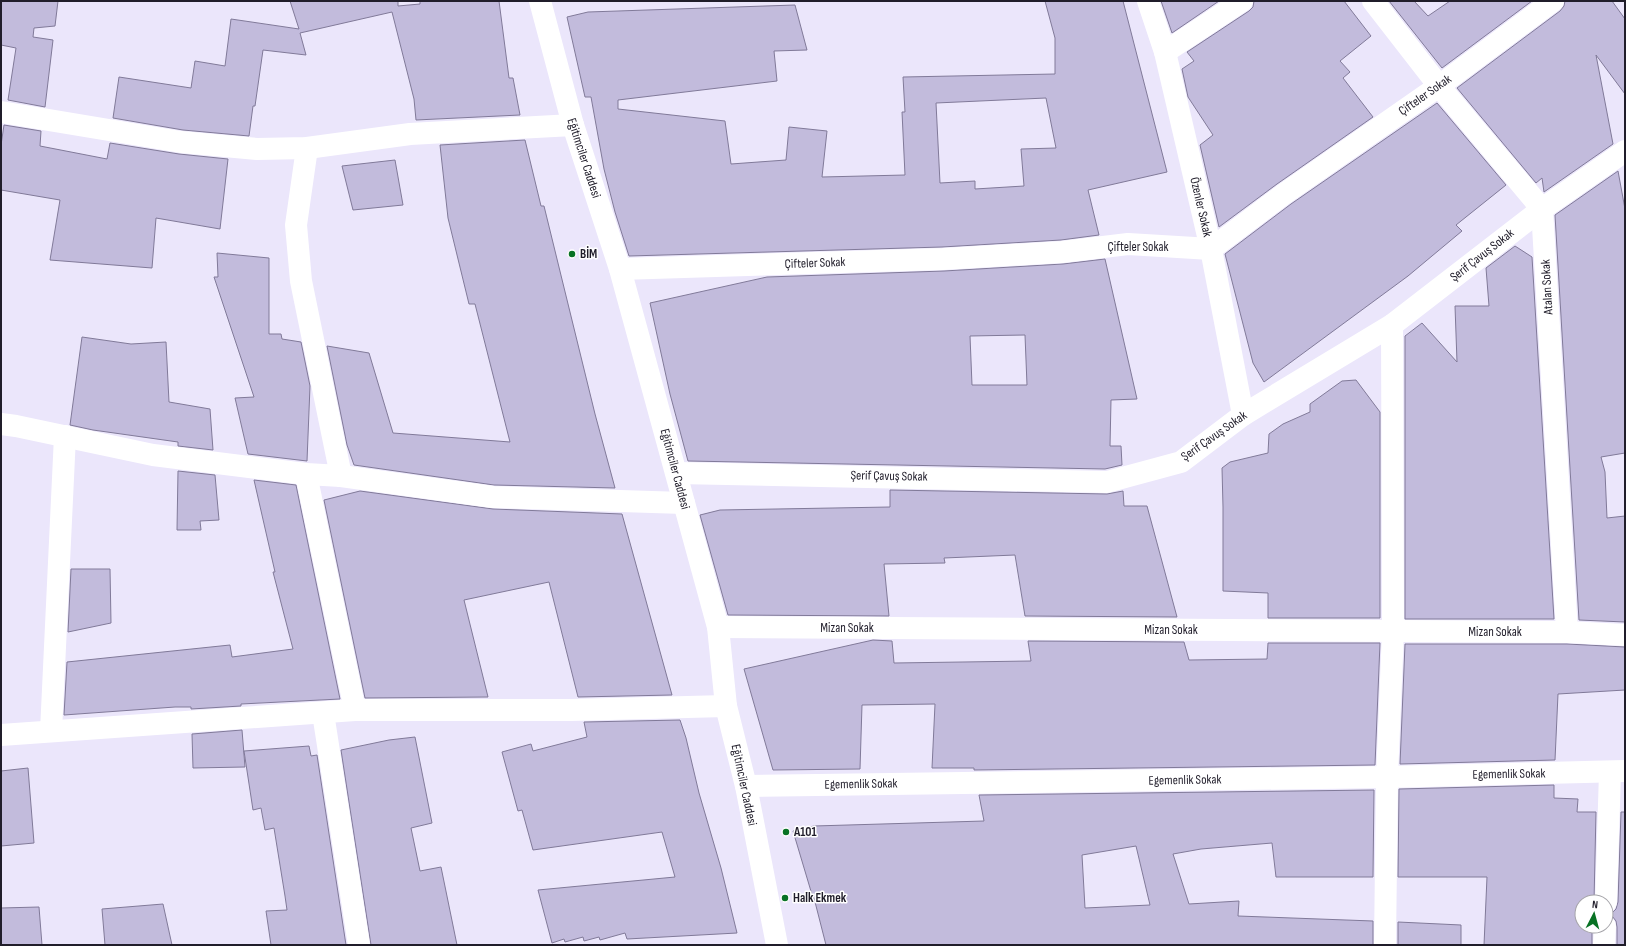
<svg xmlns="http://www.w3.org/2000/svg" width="1626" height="946" font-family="'Sofia Sans Condensed',sans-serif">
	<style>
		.building { fill: #c2bbdc; stroke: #817a99; fill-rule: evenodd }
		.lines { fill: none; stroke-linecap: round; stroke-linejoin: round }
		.minor { stroke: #fff; stroke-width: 22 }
		.poi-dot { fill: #087224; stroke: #fff; stroke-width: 1.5 }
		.labels { text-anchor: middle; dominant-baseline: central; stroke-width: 3; stroke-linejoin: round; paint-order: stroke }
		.street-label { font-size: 13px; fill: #201d2a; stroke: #fff }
		.poi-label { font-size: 13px; font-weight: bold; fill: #201d2a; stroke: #fff; text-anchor: start }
	</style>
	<rect width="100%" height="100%" fill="#ebe6fb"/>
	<g class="building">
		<path d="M 1,1 L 58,1 L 55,26 L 34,28 L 33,37 L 53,40 L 45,107 L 8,100 L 16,48 L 1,45 Z"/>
		<path d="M 290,1 L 398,1 L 398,6 L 420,4 L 420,1 L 499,1 L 509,78 L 513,78 L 520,115 L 416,120 L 414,99 L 392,12 L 300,33 L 306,55 L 263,50 L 255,106 L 253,106 L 249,136 L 183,130 L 113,118 L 119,77 L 191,88 L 195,61 L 225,66 L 231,19 L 299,29 Z"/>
		<path d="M 1045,1 L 1123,1 L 1167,172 L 1088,190 L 1099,235 L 1061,240 L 942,247 L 629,256 L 615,212 L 604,169 L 591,97 L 585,97 L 567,17 L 588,12 L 795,5 L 807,50 L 774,51 L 777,81 L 618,100 L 618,109 L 725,121 L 731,164 L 786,160 L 789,127 L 827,131 L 822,177 L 905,175 L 902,112 L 905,112 L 903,77 L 1055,74 L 1055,38 ZM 1046,98 L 1056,148 L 1021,149 L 1024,186 L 975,189 L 975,181 L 940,183 L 936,103 Z"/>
		<path d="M 1161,1 L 1219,1 L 1172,33 Z"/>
		<path d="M 1254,1 L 1344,1 L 1371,36 L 1340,61 L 1350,72 L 1343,78 L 1373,117 L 1277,184 L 1219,227 L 1200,145 L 1213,135 L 1188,97 L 1182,69 L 1194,61 L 1187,52 L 1249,11 L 1253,7 Z"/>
		<path d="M 1389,1 L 1414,1 L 1428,16 L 1450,1 L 1532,1 L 1442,68 Z"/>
		<path d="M 1565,1 L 1612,1 L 1625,19 L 1625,94 L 1596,55 L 1613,144 L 1544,192 L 1542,178 L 1536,183 L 1457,88 L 1560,11 L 1564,6 Z"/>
		<path d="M 1437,103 L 1506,185 L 1456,225 L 1462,231 L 1408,276 L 1264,382 L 1253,363 L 1225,254 L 1291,204 Z"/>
		<path d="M 4,125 L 41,131 L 40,146 L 107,159 L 110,143 L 179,154 L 228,159 L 220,229 L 156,218 L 152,268 L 50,260 L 60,200 L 1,190 L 1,145 Z"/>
		<path d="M 525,140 L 541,206 L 544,206 L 595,414 L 615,488 L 494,485 L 354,465 L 347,445 L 327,346 L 369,353 L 393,433 L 510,442 L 475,304 L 469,304 L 448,218 L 440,145 Z"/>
		<path d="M 395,160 L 403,205 L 353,210 L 342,166 Z"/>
		<path d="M 1618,171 L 1625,209 L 1625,453 L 1601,457 L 1605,472 L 1607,518 L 1625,516 L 1625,622 L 1579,620 L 1555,215 Z"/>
		<path d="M 1515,246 L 1532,257 L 1554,619 L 1405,619 L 1405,336 L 1422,323 L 1457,362 L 1455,306 L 1489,306 L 1486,268 Z"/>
		<path d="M 217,253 L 269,258 L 269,334 L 281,334 L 282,339 L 301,342 L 310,386 L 307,461 L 248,454 L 235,398 L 254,397 L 214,277 L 218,277 Z"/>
		<path d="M 1105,259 L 1137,399 L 1111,400 L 1110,446 L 1121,446 L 1122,465 L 1105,469 L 688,461 L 670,394 L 650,303 L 767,277 L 944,271 L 1063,264 ZM 1025,335 L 1027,385 L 972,385 L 970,336 Z"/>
		<path d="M 82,337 L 131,344 L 166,342 L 169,402 L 210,409 L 213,450 L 178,446 L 178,442 L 93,430 L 70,425 Z"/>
		<path d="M 1356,380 L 1380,412 L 1380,618 L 1268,618 L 1268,593 L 1223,591 L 1223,507 L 1222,468 L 1230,462 L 1268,453 L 1269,434 L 1283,424 L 1310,412 L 1310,404 L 1342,381 Z"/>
		<path d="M 178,471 L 215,475 L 219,520 L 200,521 L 201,530 L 177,530 Z"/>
		<path d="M 254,480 L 296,485 L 340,699 L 241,704 L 241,706 L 191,709 L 191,707 L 175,707 L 64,715 L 67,662 L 230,645 L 232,657 L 293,649 L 273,572 L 275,572 Z"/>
		<path d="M 890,490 L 1107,494 L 1123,491 L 1124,506 L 1147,506 L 1177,617 L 1025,616 L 1015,555 L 944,558 L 945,563 L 884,564 L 889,616 L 728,615 L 700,515 L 720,510 L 890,507 Z"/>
		<path d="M 360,491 L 493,509 L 622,514 L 672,695 L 578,697 L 549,582 L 464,600 L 488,697 L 365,698 L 324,500 Z"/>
		<path d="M 71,569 L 110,569 L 111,623 L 68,632 Z"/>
		<path d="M 873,640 L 892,641 L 894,663 L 1031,661 L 1028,641 L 1184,642 L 1189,660 L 1267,659 L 1268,643 L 1380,643 L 1375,765 L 974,770 L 974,768 L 932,768 L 935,704 L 862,705 L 860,769 L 773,770 L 744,669 Z"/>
		<path d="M 1405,644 L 1567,644 L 1625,647 L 1625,690 L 1558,694 L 1555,760 L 1400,764 Z"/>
		<path d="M 680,720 L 686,738 L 699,793 L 721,868 L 737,933 L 627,939 L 625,933 L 600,940 L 599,937 L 584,941 L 583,937 L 565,942 L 564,939 L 552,943 L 538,890 L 675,877 L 662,832 L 533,850 L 522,810 L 518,811 L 502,752 L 531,744 L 533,751 L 587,737 L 584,722 Z"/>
		<path d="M 242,730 L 245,767 L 193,768 L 192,734 Z"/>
		<path d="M 415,737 L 432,823 L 411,828 L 420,871 L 441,867 L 457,945 L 371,945 L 341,750 L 389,740 Z"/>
		<path d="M 309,746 L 311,756 L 317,755 L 346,945 L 271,945 L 266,911 L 287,910 L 285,896 L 274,828 L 265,830 L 261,808 L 253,810 L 244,751 Z"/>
		<path d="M 28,768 L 34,843 L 1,846 L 1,771 Z"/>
		<path d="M 1554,785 L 1554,798 L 1578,799 L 1577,812 L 1596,812 L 1594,902 L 1582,902 L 1582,926 L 1592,926 L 1592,945 L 1484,945 L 1487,877 L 1398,877 L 1399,789 Z"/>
		<path d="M 1374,790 L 1373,877 L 1276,877 L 1272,843 L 1201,849 L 1173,854 L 1189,904 L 1239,901 L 1238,916 L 1373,921 L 1373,945 L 826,945 L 814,898 L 813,898 L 793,831 L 814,826 L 984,821 L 979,795 ZM 1136,846 L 1150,905 L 1085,908 L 1082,855 Z"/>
		<path d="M 1621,812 L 1625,812 L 1625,945 L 1617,945 L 1617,927 L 1616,921 L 1612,916 L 1608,914 L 1612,913 L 1616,909 L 1618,902 Z"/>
		<path d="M 163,904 L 172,945 L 105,945 L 102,909 Z"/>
		<path d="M 39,907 L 42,945 L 1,945 L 1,908 Z"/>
		<path d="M 1398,922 L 1461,925 L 1461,945 L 1398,945 Z"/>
	</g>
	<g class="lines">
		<g class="minor">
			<path d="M 540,1 L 573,125 L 620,269 L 718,627 L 726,706 L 746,786 L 777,945"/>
			<path d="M 1148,1 L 1165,52 L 1211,249 L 1243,415"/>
			<path d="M 1373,1 L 1439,86 L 1542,209 L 1567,632"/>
			<path d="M 1165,52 L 1242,1"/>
			<path d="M 1,112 L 181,142 L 257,149 L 307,148 L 410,134 L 573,125"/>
			<path d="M 307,148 L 296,225 L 301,281 L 341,476"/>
			<path d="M 620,269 L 943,259 L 1062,252 L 1128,244 L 1211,249 L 1284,194 L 1439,86 L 1553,1"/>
			<path d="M 1,424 L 16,426 L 153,455 L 306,474 L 341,476 L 493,497 L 684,503"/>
			<path d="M 677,473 L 1107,482 L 1181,462 L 1243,415 L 1392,325 L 1542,209 L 1625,151"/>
			<path d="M 306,474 L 355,710"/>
			<path d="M 718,627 L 1567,632 L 1625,635"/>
			<path d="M 323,713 L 359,945"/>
			<path d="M 51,731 L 65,436"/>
			<path d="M 1,735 L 355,710 L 571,710 L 726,706"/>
			<path d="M 746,786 L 1387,777 L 1625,771"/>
			<path d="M 1606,902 L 1610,772"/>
			<path d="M 1385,945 L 1387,777 L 1393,631 L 1392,325"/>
			<path d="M 1604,945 L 1605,926"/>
		</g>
	</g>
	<g class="poi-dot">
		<circle cx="572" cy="254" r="4"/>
		<circle cx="786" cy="832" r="4"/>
		<circle cx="785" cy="898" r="4"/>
	</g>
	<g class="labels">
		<g class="street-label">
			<text transform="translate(1425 95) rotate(-35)">Çifteler Sokak</text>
			<text transform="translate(584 158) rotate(72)">Eğitimciler Caddesi</text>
			<text transform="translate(1201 207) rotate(77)">Özenler Sokak</text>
			<text x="1138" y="247">Çifteler Sokak</text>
			<text transform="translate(1482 255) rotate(-38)">Şerif Çavuş Sokak</text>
			<text transform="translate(815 263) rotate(-2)">Çifteler Sokak</text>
			<text transform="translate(1547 287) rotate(-93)">Atalan Sokak</text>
			<text transform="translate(1214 436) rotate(-35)">Şerif Çavuş Sokak</text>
			<text transform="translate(675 469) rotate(75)">Eğitimciler Caddesi</text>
			<text transform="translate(889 476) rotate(1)">Şerif Çavuş Sokak</text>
			<text x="847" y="628">Mizan Sokak</text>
			<text x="1171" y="630">Mizan Sokak</text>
			<text x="1495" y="632">Mizan Sokak</text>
			<text transform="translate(1509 774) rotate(-1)">Egemenlik Sokak</text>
			<text transform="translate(1185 780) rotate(-1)">Egemenlik Sokak</text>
			<text transform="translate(861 784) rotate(-1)">Egemenlik Sokak</text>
			<text transform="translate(744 785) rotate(78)">Eğitimciler Caddesi</text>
		</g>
		<g class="poi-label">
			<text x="580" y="254">BİM</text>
			<text x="794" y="832">A101</text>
			<text x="793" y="898">Halk Ekmek</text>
		</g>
	</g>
	<rect width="1626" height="946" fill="none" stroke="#201d2a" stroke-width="4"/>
	<g transform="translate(1594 914) rotate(6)"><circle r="19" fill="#ffffff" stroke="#a6a5aa"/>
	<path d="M0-3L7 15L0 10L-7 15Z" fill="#087224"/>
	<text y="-6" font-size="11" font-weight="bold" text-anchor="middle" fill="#201d2a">N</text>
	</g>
</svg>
